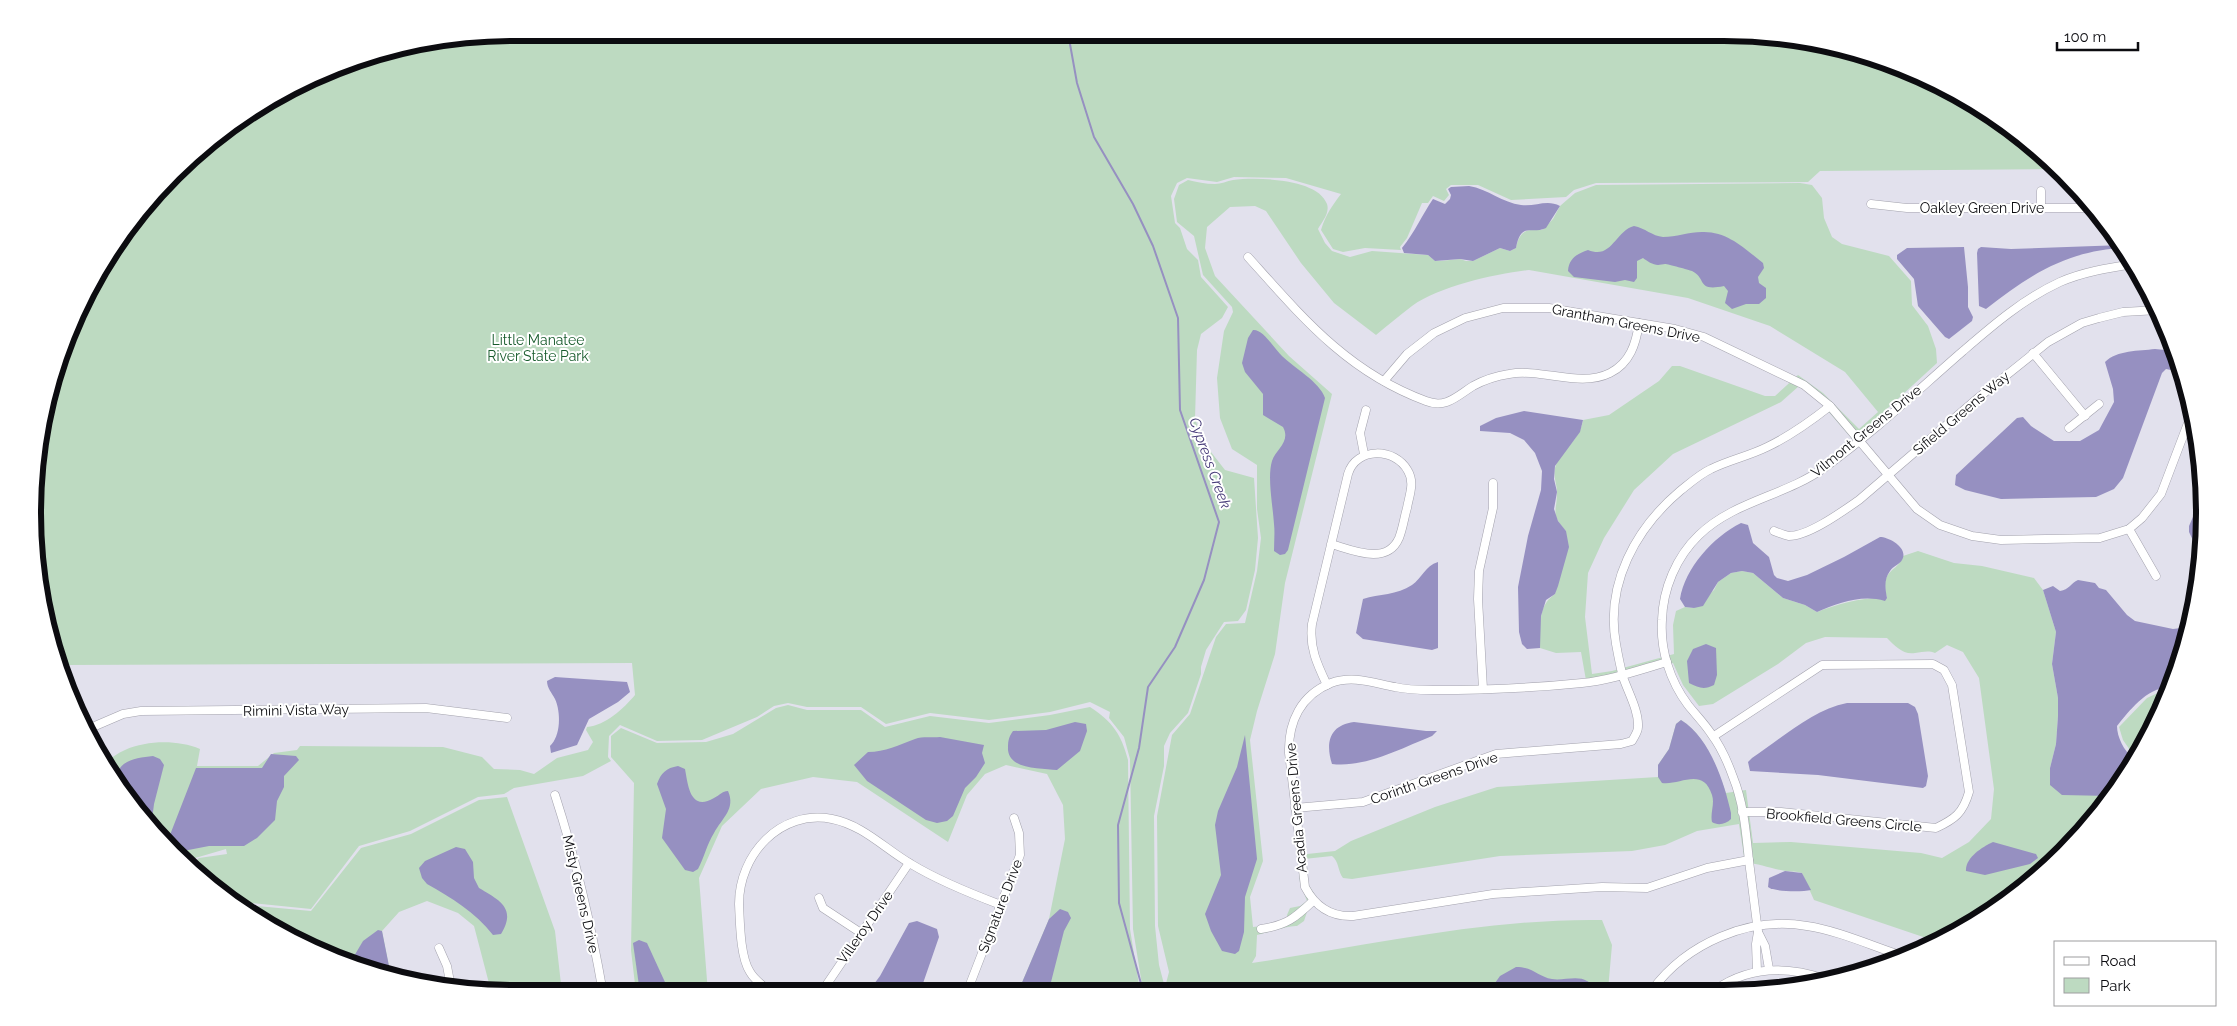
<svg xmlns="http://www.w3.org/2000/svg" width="2237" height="1026" font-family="Raleway,sans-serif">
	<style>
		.green { fill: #bddac1; fill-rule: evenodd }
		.water { fill: #9690c1 }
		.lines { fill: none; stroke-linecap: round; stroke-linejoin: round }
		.stream { stroke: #9690c1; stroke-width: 2 }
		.minor-casing { stroke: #a3a2ad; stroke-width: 9 }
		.minor { stroke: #fff; stroke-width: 8 }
		.labels { text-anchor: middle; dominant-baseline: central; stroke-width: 4; stroke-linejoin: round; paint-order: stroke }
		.street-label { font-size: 14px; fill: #0c0c10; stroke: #fff }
		.park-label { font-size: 14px; fill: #175b2c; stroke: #fff }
		.water-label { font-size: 15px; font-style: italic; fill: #463a78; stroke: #fff }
		.rim { fill: none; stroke: #0c0c10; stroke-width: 6 }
	</style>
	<rect width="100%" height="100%" fill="#e2e1ed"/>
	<g class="green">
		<path d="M 513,33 L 1724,33 L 1817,42 L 1908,69 L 1991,113 L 2059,169 L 1820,171 L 1808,182 L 1596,183 L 1574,190 L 1566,197 L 1511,200 L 1478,185 L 1451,185 L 1446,189 L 1449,195 L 1444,201 L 1433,196 L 1428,203 L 1422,203 L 1407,238 L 1400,247 L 1401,250 L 1365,248 L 1343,252 L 1333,249 L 1321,230 C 1326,214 1332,206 1341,194 L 1286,178 L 1234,177 L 1217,182 L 1187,178 L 1177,183 L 1171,196 L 1175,223 L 1180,228 L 1187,249 L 1198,260 L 1201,277 L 1228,307 L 1222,318 L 1201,334 L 1197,350 L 1195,419 L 1204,443 L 1225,470 L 1254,478 L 1258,538 L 1255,570 L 1246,610 L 1238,621 L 1224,622 L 1206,650 L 1201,667 L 1201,674 L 1188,713 L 1170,733 L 1164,746 L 1164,766 L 1154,816 L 1155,926 L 1159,965 L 1164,984 L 1162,991 L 1143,991 L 1133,929 L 1130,759 L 1124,737 L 1109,718 L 1110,712 L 1090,702 L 1050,712 L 989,720 L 930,713 L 886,724 L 861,707 L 807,707 L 788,703 L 774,706 L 757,717 L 702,740 L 657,741 L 620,725 L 609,736 L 608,757 L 611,761 L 583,776 L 514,788 L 504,794 L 478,797 L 410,831 L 359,846 L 311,909 L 241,902 L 196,874 L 189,866 L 199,858 L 227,854 L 226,849 L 185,861 L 105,763 C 111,758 118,753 125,750 C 148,740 178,740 200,749 L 197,766 L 258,766 L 274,753 L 297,750 L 300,746 L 443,747 L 482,757 L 494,769 L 520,770 L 534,774 L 557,758 L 588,750 L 593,742 L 586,730 L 587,727 C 606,725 623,709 635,695 L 632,663 L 64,665 L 42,606 L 33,513 L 42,420 L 97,273 L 196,152 L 273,97 L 358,58 Z"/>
		<path d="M 1188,180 C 1197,182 1205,184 1215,184 C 1221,184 1227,181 1233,180 C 1256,177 1318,178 1327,204 C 1330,213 1322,222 1318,229 L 1325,243 L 1332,251 L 1350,257 L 1372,251 L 1428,255 L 1435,261 L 1440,261 L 1460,259 L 1466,261 L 1473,261 L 1500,248 L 1510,251 L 1516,248 C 1519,232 1526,228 1542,230 L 1553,219 L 1560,206 L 1575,193 L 1596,185 L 1800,183 L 1812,185 L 1822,198 L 1824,218 L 1832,237 L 1842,244 L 1889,256 L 1911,281 L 1912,305 L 1928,326 L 1936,349 L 1937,363 L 1853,440 L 1821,403 L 1799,386 L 1781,402 L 1673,454 L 1634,490 L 1604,538 L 1588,573 L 1585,617 L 1592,674 L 1612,671 L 1674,654 L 1673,625 L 1676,611 L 1685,607 L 1694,608 L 1714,590 L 1718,582 L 1731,573 L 1742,571 L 1753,573 L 1783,598 L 1805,605 L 1817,612 C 1840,603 1862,597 1887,598 C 1879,568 1898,573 1903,556 L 1918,551 L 1954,563 L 1982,566 L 2034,578 L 2043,590 L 2056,632 L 2052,664 L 2058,698 L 2058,716 L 2056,744 L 2050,768 L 2096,795 L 2110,796 L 2105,805 L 2017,894 L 1935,941 L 1814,900 L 1802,873 C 1796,871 1792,872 1786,871 C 1771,869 1759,863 1745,863 L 1739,824 L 1697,831 L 1665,845 L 1632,851 L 1500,856 L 1352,879 L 1343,878 C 1338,872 1339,861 1332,856 L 1304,859 L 1308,884 L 1319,901 L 1307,912 L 1304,921 L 1297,926 C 1290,925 1266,933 1257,935 L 1256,956 L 1252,963 C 1365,946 1488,918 1602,920 L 1612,945 L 1608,990 L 1164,991 L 1169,972 L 1158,926 L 1157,816 L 1172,735 L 1190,714 L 1216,637 L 1226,624 L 1245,623 L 1257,571 L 1261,538 L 1257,509 L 1257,465 L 1232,449 L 1220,418 L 1217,378 L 1224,331 L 1233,312 L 1232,307 L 1203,275 L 1194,236 L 1177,222 L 1174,199 L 1179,185 ZM 1255,206 L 1266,211 L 1301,263 L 1334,303 L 1376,335 C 1388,325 1400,315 1412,306 C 1440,286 1495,274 1529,270 L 1688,298 L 1770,326 L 1845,372 L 1878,412 L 1859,429 L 1823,393 L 1798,375 L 1775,396 L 1765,396 L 1680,366 L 1672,366 L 1659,381 L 1609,415 L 1583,420 C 1579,442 1563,447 1556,465 C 1552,475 1557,483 1557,492 C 1557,513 1550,513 1566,531 L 1555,594 C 1537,606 1540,628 1540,648 L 1556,653 L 1581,652 L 1587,686 L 1673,663 L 1683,685 L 1699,706 L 1713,704 L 1778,664 L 1806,643 L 1825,637 L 1887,638 C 1895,646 1903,655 1915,653 C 1923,652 1928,650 1935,653 L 1947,645 L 1963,652 L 1979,678 L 1994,789 L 1991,819 L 1969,842 L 1942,858 L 1921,853 L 1791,842 L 1753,843 L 1746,790 L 1726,793 C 1717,768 1706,736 1681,720 L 1676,724 L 1669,749 L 1658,765 L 1658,777 L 1497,787 L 1435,807 L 1351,841 L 1335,851 L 1298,855 L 1300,883 L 1307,901 L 1300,906 L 1290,908 L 1287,915 L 1288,920 L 1277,924 L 1253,927 L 1250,897 L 1263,861 L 1250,740 L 1257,711 L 1275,654 L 1285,583 L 1332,394 L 1289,356 L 1215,276 L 1205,248 L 1207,227 L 1230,207 Z"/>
		<path d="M 2164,690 L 2170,690 L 2168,697 L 2134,756 L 2123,740 L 2119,727 L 2147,698 Z"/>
		<path d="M 788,705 L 807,710 L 861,710 L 885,727 L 930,716 L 989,723 L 1050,715 L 1090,707 C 1113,722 1121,734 1128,760 L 1130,929 L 1140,991 L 1018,992 L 1049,919 L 1065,839 L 1063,805 L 1047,774 L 1006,765 L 985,774 L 967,795 L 948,842 L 857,782 L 813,777 L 761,789 L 722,826 L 699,878 L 708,993 L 636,993 L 631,950 L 634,783 L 611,757 L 611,736 L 621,728 L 657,743 L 706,742 L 733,734 L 776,708 Z"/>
		<path d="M 507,797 L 555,931 L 562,993 L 491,991 L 474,926 L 458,913 L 427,901 L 399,912 L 382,931 L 391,976 L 329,957 L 246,905 L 311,911 L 361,848 L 411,834 L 479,800 Z"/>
	</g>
	<g class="water">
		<path d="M 1469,186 C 1488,189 1503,203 1521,205 C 1535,207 1547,199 1560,206 L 1546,228 C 1531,235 1521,221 1516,248 L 1510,251 L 1500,248 L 1473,261 L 1460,259 L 1435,261 L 1428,255 L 1404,253 L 1402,248 C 1415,232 1422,215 1433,199 L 1445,204 L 1450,199 L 1451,195 L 1448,189 L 1451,187 Z"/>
		<path d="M 1634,226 C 1645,228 1652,236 1663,237 C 1676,237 1689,232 1702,232 C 1727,231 1744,248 1763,263 L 1764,268 L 1758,277 L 1759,283 L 1766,288 L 1766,298 L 1759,304 L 1746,304 L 1732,309 L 1725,303 L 1728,291 L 1724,286 C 1696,292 1707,278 1692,271 C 1689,270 1668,264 1665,264 C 1663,264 1660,265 1658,265 C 1653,265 1647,261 1643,258 L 1637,261 L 1637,278 L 1634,282 L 1625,280 L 1615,282 L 1574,277 L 1568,271 C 1569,258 1577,254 1588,250 C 1612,260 1615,231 1634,226 Z"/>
		<path d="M 2123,245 L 2125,248 C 2068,250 2029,275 1986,309 L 1979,306 L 1977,253 L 1978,249 L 1981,247 L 2011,249 Z"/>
		<path d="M 1964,247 L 1968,287 L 1968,307 L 1973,317 L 1972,321 L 1949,339 L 1945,337 L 1918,306 L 1914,279 L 1897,259 L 1897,255 L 1907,248 Z"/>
		<path d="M 1253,330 C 1263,329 1274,348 1282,356 C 1293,367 1320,382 1325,398 L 1288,550 L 1285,554 L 1280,555 L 1274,551 C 1274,542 1275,533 1274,524 C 1273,507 1267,477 1272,461 C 1276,449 1291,442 1283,427 L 1263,415 L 1263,394 L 1245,372 L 1242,363 L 1248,338 Z"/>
		<path d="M 2155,349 L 2175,351 L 2181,372 L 2166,369 L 2162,373 L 2123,478 L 2114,489 L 2096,497 L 2001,499 L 1965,490 L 1955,485 L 1956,475 L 2017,418 L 2023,417 L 2031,426 L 2054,441 L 2080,441 L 2099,430 L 2114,402 L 2113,389 L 2105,362 C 2117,350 2139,351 2155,349 Z"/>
		<path d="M 1524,411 L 1583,420 L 1580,432 L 1555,466 L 1554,479 L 1557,492 L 1554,509 L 1558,521 L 1566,531 L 1569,547 L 1558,586 L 1555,594 L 1546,600 L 1541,616 L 1540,648 L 1527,649 L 1522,644 L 1519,632 L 1518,587 L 1528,536 L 1541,490 L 1542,471 L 1535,453 L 1524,440 L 1510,433 L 1480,431 L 1480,426 L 1496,418 Z"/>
		<path d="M 2203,494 L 2204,513 L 2200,555 L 2189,532 L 2189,526 Z"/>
		<path d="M 1741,523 L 1748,525 L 1753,543 L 1769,557 L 1774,575 L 1777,578 L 1788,581 L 1807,575 L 1844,557 L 1880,537 C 1889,537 1909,548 1902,560 C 1900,564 1893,566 1890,571 C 1884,579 1885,588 1887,598 L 1885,601 C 1862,594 1838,603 1817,612 L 1805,605 L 1783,598 L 1753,573 L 1742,571 L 1731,573 L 1718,582 L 1703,606 L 1694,608 L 1685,607 L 1680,599 C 1685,568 1713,537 1741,523 Z"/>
		<path d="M 1438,562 L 1438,648 L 1432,650 L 1363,639 L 1356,633 L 1363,599 C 1379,594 1397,595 1412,585 C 1422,578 1425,566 1438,562 Z"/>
		<path d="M 2078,580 L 2095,583 L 2099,588 L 2106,590 L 2127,615 L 2135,621 L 2173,629 L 2181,628 L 2193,615 L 2171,688 C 2149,685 2129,711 2117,726 C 2117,737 2124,751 2133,758 L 2110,796 L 2062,795 L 2050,785 L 2050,768 L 2056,744 L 2058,716 L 2058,698 L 2052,664 L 2056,632 L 2043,590 L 2053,586 L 2060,591 C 2069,590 2071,583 2078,580 Z"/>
		<path d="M 1706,644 L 1716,648 L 1717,675 L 1714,685 C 1704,690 1699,688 1689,683 L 1687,661 L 1693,649 Z"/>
		<path d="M 555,677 L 627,682 L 630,692 L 618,702 L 589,719 L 577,745 L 551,753 L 550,746 C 561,736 561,712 555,699 C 552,693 547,688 547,681 Z"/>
		<path d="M 1847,703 L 1908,703 L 1915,707 L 1918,714 L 1928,776 L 1926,786 L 1923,788 L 1818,775 L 1750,771 L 1748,762 L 1752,758 C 1781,739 1812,710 1847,703 Z"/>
		<path d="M 1681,720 C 1710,738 1724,782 1731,813 L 1731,819 C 1726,824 1718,826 1712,822 C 1710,813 1715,804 1712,795 C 1703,766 1679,786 1662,783 L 1658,777 L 1658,765 L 1669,749 L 1676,724 Z"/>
		<path d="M 1075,722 L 1086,724 L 1087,731 L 1080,751 L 1057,770 C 1042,768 1010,770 1008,750 C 1008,742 1008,738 1013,731 L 1046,730 Z"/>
		<path d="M 1354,722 L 1426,731 L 1437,731 L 1432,736 C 1402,748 1365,768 1332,764 C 1325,742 1330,725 1354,722 Z"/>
		<path d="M 1245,735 L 1257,859 L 1245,897 L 1244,932 L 1239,951 L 1235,954 L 1222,951 L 1211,931 L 1205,914 L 1221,875 L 1215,825 L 1218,811 L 1237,767 Z"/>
		<path d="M 940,737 L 984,745 L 982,753 L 985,763 L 976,777 L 965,788 L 953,816 L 947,821 L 937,823 L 926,820 L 867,781 L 854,765 L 868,752 C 885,752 899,745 915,739 C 923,736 932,738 940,737 Z"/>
		<path d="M 271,754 L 296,756 L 299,760 L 284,776 L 284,787 L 277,801 L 275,820 L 257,838 L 244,846 L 209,846 L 178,852 L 168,840 L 196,768 L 262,768 Z"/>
		<path d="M 153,756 L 160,759 L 164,765 L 154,804 L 152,820 L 116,776 C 121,759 138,758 153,756 Z"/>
		<path d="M 678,766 L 685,769 C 688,785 690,812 714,798 C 720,795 722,791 728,791 C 736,809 722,818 714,833 C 707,844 704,858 698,869 L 693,872 L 685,870 L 662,838 L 666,809 L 657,784 C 661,773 666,768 678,766 Z"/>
		<path d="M 1993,842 L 2036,854 L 2038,858 L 2030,864 L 1985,875 L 1966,871 C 1965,858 1982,847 1993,842 Z"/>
		<path d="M 456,847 L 465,849 L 473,862 L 474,878 L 479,888 C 499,900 517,908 501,934 L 493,935 C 475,912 452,898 427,884 L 422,878 L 419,868 L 425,861 Z"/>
		<path d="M 1785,871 L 1802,873 L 1811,890 C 1802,892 1775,892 1768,887 L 1769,878 Z"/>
		<path d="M 1060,909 L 1068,912 L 1071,918 L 1064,931 L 1050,986 L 1051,992 L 1018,992 L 1049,919 Z"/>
		<path d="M 917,921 L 937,929 L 939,937 L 920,992 L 868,992 L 880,976 L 909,923 Z"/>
		<path d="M 378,930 L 382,931 L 391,976 L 350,963 L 363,941 Z"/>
		<path d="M 639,940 L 647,943 L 670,993 L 640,993 L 633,943 Z"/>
		<path d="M 1516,967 C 1534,967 1538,977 1552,979 C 1562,981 1578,975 1587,981 C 1590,982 1592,987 1594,990 L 1490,990 L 1500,976 Z"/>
	</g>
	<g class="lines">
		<path class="stream" d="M 1068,33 L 1077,83 L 1094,137 L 1133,204 L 1153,246 L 1178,318 L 1180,410 L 1219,522 L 1204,580 L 1175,647 L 1148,687 L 1139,748 L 1118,825 L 1119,903 L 1143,991"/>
		<defs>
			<g id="minor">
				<path d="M 2041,191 L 2041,208"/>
				<path d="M 1871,204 L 1907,208 L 2092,208"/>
				<path d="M 1248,257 C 1302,317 1347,372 1426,401 C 1446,409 1457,396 1473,386 C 1484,380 1496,376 1509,374 C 1542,368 1580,388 1610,373 C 1630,363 1636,344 1639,323"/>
				<path d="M 2033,353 L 2085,416"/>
				<path d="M 1384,381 L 1407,354 L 1434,333 L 1465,318 L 1503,308 L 1549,308 L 1675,329 L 1704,337 L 1804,385 L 1830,406 L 1917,509 L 1940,525 L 1972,536 L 2001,540 L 2100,538 L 2129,529 L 2142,518 L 2161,494 L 2193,410"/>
				<path d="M 2069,428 L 2099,404"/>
				<path d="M 1364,454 L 1360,433 L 1366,410"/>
				<path d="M 2129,529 L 2156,576"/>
				<path d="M 1774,531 C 1779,533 1784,535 1789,536 C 1809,536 1843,511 1859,500 L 1978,398 L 2048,342 L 2082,323 L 2099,318 L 2123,312 L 2158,310"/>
				<path d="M 1667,662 C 1639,670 1611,680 1582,683 C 1533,688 1482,690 1433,690 C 1420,690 1407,690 1395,687 C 1373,683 1353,675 1331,683 C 1301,695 1288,722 1289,753 L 1305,887 C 1315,906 1331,917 1353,916 L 1493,894 L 1602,887 L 1647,888 L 1707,868 L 1749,860"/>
				<path d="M 1327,685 C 1317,664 1309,647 1312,624 L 1348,474 C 1356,447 1395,447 1408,471 C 1415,483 1409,496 1407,508 C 1404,518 1403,528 1399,538 C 1387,566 1352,550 1331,544"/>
				<path d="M 1483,689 L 1478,599 L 1479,571 L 1493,508 L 1493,483"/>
				<path d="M 88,729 L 123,714 L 141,711 L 426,708 L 507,718"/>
				<path d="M 1714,736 L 1822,665 L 1933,664 L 1944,670 L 1952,685 L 1969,792 C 1963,813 1955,819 1936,828 L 1781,812 L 1742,812"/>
				<path d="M 555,795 C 577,863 591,924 603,993"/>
				<path d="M 1295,808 L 1363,802 L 1496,754 L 1621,744 L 1632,741 C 1634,737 1638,732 1638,727 C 1639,711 1628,692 1623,677 C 1620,666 1618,655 1616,644 C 1605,584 1636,528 1680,491 C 1690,483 1700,474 1711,469 C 1729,460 1749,456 1767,447 C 1790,436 1811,421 1830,406"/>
				<path d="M 819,898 L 823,908 L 861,933"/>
				<path d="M 1261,929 C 1287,925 1295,918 1313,901"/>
				<path d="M 1758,932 L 1765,946 L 1769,969"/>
				<path d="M 439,948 L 447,966 L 451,987"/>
				<path d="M 1757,971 L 1756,944 L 1758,932 C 1755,908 1752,885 1749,861 C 1746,833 1744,804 1733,777 C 1728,763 1721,747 1712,735 C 1705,724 1696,715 1688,705 C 1670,681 1660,650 1662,620 C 1663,589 1676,557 1699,535 C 1734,501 1785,496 1824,468 C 1873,433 1918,390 1963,351 C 1992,326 2023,299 2060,282 C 2083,272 2108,268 2133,264"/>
				<path d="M 1652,990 C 1687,943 1749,916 1807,926 C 1840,931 1874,947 1906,957"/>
				<path d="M 1715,990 C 1749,966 1787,966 1825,979"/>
				<path d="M 824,992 L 827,984 L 909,863"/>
				<path d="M 967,992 L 1020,855 L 1019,833 L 1014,818"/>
				<path d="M 772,993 C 764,986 755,981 750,972 C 740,957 740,922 739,904 C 739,855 780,809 832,819 C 863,825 885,849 911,864 C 939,881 969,893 1001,905"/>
			</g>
		</defs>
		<use href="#minor" class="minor-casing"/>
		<use href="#minor" class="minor"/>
	</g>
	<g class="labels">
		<g class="street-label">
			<text x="1982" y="208">Oakley Green Drive</text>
			<text transform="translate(1626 323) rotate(11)">Grantham Greens Drive</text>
			<text transform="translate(1961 413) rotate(-40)">Sifield Greens Way</text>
			<text transform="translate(1866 431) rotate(-39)">Vilmont Greens Drive</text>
			<text transform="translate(296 710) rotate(-1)">Rimini Vista Way</text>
			<text transform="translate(1434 778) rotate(-19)">Corinth Greens Drive</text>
			<text transform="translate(1296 808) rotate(-95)">Acadia Greens Drive</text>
			<text transform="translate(1844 820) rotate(5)">Brookfield Greens Circle</text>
			<text transform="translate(581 894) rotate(77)">Misty Greens Drive</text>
			<text transform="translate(1000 906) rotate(-69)">Signature Drive</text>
			<text transform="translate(865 927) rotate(-55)">Villeroy Drive</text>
		</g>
		<g class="park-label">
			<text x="538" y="340">Little Manatee<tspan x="538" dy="16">River State Park</tspan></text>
		</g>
		<g class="water-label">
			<text transform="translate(1210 463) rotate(70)">Cypress Creek</text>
		</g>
	</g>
	<path d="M0 0H2237V1026H0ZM513 41H1724A472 472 0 0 1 2196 513V513A472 472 0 0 1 1724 985H513A472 472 0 0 1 41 513V513A472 472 0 0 1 513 41Z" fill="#fff" fill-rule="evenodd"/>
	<path class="rim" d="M513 41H1724A472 472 0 0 1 2196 513V513A472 472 0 0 1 1724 985H513A472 472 0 0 1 41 513V513A472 472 0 0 1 513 41Z"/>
	<rect x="2054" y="941" width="162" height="65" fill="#ffffff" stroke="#9e9e9f"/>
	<rect x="2064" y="957" width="25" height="8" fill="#ffffff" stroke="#9e9e9f"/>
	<text x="2100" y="966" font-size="15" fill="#0c0c10">Road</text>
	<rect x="2064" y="978" width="25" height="15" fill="#bddac1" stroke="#9e9e9f"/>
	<text x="2100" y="991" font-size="15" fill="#0c0c10">Park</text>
	<path d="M2057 42v8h81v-8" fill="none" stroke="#0c0c10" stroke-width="2.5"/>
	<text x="2064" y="42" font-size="15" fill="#0c0c10" stroke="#ffffff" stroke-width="4" paint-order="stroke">100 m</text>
</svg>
